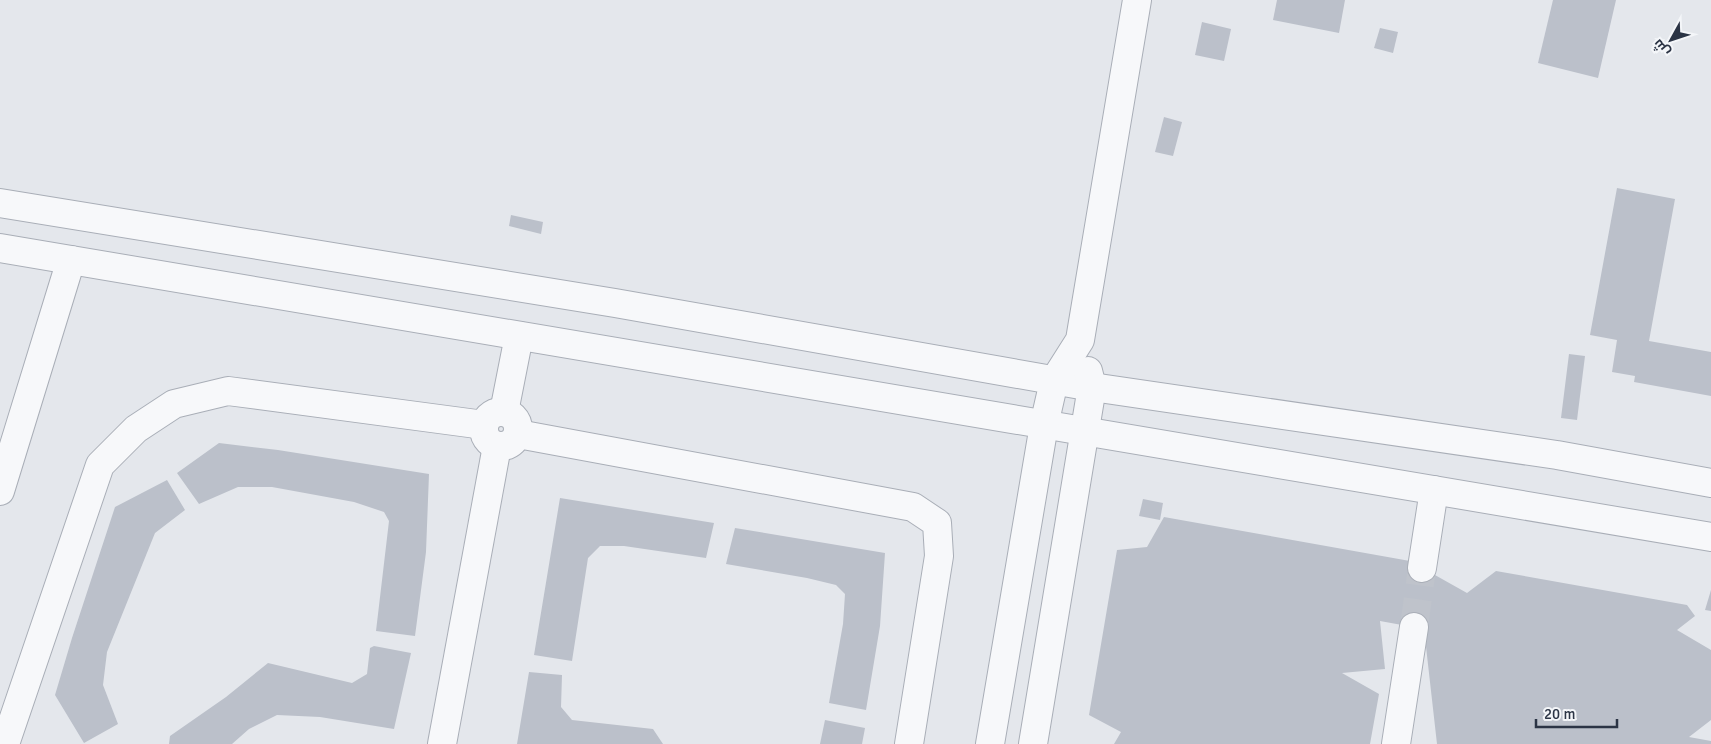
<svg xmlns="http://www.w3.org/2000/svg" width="1711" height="744" font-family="Signika,Cairo,sans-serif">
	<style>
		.building { fill: #bbc0ca }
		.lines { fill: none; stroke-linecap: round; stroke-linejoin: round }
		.minor-tunnel { stroke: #bfc3cb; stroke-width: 28; stroke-dasharray: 28 14; stroke-linecap: butt }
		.minor-casing { stroke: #a9aeb7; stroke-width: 30 }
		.minor { stroke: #f7f8fa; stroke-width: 28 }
	</style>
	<rect width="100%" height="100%" fill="#e4e7ec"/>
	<g class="building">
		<path d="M 1277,0 L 1345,0 L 1339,33 L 1273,20 Z"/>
		<path d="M 1553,0 L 1616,0 L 1598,78 L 1538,63 Z"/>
		<path d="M 1202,22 L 1231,29 L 1224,61 L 1195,55 Z"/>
		<path d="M 1380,28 L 1398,32 L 1393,53 L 1374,48 Z"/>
		<path d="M 1164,117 L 1182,122 L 1173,156 L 1155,152 Z"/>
		<path d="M 1617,188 L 1675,199 L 1649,341 L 1711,352 L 1711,396 L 1634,382 L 1635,376 L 1612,372 L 1617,340 L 1590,335 Z"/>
		<path d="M 511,215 L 543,222 L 541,234 L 509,226 Z"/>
		<path d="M 1569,354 L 1585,356 L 1577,420 L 1561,418 Z"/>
		<path d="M 219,443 L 278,450 L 429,474 L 426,552 L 415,636 L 376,631 L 389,521 L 384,512 L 354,502 L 272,487 L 238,487 L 199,504 L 177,473 Z"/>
		<path d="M 167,480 L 185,510 L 155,533 L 107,652 L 103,685 L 118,724 L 84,743 L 55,695 L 72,638 L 115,507 Z"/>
		<path d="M 560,498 L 714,523 L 706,558 L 624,546 L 600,546 L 588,558 L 572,661 L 534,655 Z"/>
		<path d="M 1143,499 L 1163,503 L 1160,520 L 1139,516 Z"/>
		<path d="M 1164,517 L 1410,561 L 1467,593 L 1496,571 L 1687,605 L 1695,616 L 1677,630 L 1711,650 L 1711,720 L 1689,737 L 1711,741 L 1711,744 L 1437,744 L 1424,629 L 1380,621 L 1385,669 L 1342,673 L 1379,694 L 1370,744 L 1114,744 L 1121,732 L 1089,715 L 1117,550 L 1147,547 Z"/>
		<path d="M 735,528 L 885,553 L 880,626 L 866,710 L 829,703 L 843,624 L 845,594 L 836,585 L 807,578 L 726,564 Z"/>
		<path d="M 1711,590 L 1711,611 L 1705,610 Z"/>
		<path d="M 374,646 L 411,653 L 394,729 L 320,717 L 277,715 L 249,729 L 232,744 L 169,744 L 170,736 L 226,697 L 268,663 L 352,683 L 367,674 L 370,648 Z"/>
		<path d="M 529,672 L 562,675 L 561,707 L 572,720 L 653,729 L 663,744 L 517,744 Z"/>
		<path d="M 825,720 L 865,728 L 862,744 L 820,744 Z"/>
	</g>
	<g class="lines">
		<path class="minor-tunnel" d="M 1414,627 L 1422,568"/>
		<defs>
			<g id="minor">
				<path d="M 0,203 L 615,303 L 1092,387 L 1557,455 L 1711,483"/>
				<path d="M 0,248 L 1711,537"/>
				<circle cx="501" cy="429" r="17"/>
				<path d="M 504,412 L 519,336"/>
				<path d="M 518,434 L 913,507 L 937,523 L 939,556 L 909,744"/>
				<path d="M 0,491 L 71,260"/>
				<path d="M 1422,568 L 1434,490"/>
				<path d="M 5,744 L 100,465 L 136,429 L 174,404 L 228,391 L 484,425"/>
				<path d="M 442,744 L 497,446"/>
				<path d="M 990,744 L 1044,425 L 1054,381 L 1080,340 L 1137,0"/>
				<path d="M 1033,744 L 1092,387 L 1088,371"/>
				<path d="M 1396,744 L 1414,627"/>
			</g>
		</defs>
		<use href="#minor" class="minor-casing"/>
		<use href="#minor" class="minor"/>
	</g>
	<g transform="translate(1671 40) rotate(230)" stroke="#f4f6f9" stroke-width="4" paint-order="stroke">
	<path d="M0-4L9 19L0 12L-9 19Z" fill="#2b3445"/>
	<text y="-8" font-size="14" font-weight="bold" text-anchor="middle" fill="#2b3445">ش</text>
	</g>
	<path d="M1536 719v8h81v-8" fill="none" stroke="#2b3445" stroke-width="2.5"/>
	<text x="1544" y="719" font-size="15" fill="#2b3445" stroke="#f4f6f9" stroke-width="4" paint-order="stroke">20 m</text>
</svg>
